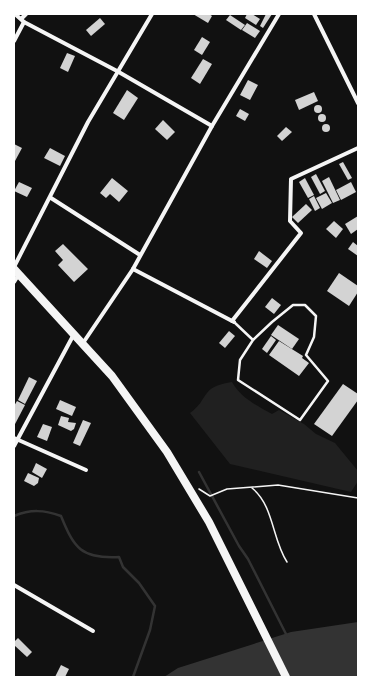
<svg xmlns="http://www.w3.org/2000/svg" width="372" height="691" font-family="'PT Sans Narrow',sans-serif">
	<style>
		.green { fill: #202020 }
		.water { fill: #333 }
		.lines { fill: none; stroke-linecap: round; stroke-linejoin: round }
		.stream { stroke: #333; stroke-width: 2.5 }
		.building { fill: #d3d3d3 }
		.path { stroke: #f5f5f5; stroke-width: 1.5 }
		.service { stroke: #f5f5f5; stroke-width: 2.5 }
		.minor { stroke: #f5f5f5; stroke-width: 4 }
		.trunk { stroke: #f5f5f5; stroke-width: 8 }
	</style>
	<rect width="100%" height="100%" fill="#111"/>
	<path class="green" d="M 232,382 C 241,398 256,405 272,414 L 279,410 L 304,424 L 316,434 L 335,443 L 358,471 L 358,481 L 351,492 L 230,464 L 190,413 C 210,399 199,387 232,382 Z"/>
	<path class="water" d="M 358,622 L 358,677 L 164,677 L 178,668 L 291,632 Z"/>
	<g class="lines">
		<g class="stream">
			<path d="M 199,472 L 239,546 L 248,559 L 287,636"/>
			<path d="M 14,516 C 31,509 44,510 61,516 C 74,548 81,559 119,557 L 123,567 L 139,583 L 155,606 L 150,630 L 133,677"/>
		</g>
	</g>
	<g class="building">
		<path d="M 193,14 L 209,14 L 212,16 L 208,23 Z"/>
		<path d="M 247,14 L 252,14 L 260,19 L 256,25 L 245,18 Z"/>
		<path d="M 266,14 L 272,14 L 263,28 L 260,26 Z"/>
		<path d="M 230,15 L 245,25 L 241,30 L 226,20 Z"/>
		<path d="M 100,18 L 105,24 L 91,36 L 86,30 Z"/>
		<path d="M 247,23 L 260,31 L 255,38 L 242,30 Z"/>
		<path d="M 202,37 L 210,42 L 202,55 L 194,50 Z"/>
		<path d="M 67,53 L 75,56 L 68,72 L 60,68 Z"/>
		<path d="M 203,59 L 212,64 L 200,84 L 191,78 Z"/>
		<path d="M 248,80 L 258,85 L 250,100 L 240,95 Z"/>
		<path d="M 127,90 L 138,98 L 124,120 L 113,113 Z"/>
		<path d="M 314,92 L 318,101 L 299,110 L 295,100 Z"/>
		<circle cx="318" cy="109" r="4"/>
		<path d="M 240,109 L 249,114 L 245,121 L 236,116 Z"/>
		<circle cx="322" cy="118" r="4"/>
		<path d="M 163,120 L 175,132 L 167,140 L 155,129 Z"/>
		<circle cx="326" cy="128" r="4"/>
		<path d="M 286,127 L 292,132 L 282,141 L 277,136 Z"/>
		<path d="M 14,144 L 22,148 L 15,161 L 14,160 Z"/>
		<path d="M 50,148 L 65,156 L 60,166 L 44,158 Z"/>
		<path d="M 343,162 L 352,178 L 348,180 L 339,164 Z"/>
		<path d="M 316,174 L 325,191 L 320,194 L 311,177 Z"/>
		<path d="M 329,177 L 340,200 L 333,203 L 322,181 Z"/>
		<path d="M 112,178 L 128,191 L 119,202 L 110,194 L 106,198 L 100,193 Z"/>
		<path d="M 305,178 L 314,195 L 308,198 L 299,182 Z"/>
		<path d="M 19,182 L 32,188 L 27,197 L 14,191 Z"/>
		<path d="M 351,182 L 356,192 L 341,200 L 336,190 Z"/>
		<path d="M 326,193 L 332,203 L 322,209 L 316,198 Z"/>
		<path d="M 314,196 L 320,208 L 315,211 L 309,199 Z"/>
		<path d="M 306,204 L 312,210 L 298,223 L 292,217 Z"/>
		<path d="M 358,216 L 358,229 L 351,234 L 345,224 Z"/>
		<path d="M 334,221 L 343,229 L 336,238 L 326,229 Z"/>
		<path d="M 353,242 L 358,246 L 358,256 L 348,249 Z"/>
		<path d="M 63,244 L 88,269 L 74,282 L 58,265 L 63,260 L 55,251 Z"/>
		<path d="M 259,251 L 272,261 L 267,268 L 254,259 Z"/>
		<path d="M 339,273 L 358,286 L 358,292 L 349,306 L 327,291 Z"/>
		<path d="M 272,298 L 281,305 L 274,314 L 265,307 Z"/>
		<path d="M 278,325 L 299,339 L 292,349 L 271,335 Z"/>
		<path d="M 229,331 L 235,336 L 225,348 L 219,343 Z"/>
		<path d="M 271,336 L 276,340 L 267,353 L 262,349 Z"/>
		<path d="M 279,341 L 303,356 L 302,358 L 309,363 L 299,376 L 269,355 Z"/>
		<path d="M 29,377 L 37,381 L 25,404 L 18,400 Z"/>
		<path d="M 343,384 L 358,394 L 358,400 L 332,436 L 314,424 Z"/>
		<path d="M 60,400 L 76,407 L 72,416 L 56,409 Z"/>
		<path d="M 17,401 L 25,405 L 14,426 L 14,406 Z"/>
		<path d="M 61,416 L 69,418 L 68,422 L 76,423 L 74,429 L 71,431 L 58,425 Z"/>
		<path d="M 83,420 L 91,423 L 80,446 L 73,443 Z"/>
		<path d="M 43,424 L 52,427 L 47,441 L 37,437 Z"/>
		<path d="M 36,463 L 47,469 L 42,478 L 32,472 Z"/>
		<path d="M 28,473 L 39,478 L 38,483 L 34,486 L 24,481 Z"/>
		<path d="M 18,638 L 32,652 L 27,657 L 14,645 L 14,642 Z"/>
		<path d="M 61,665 L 69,669 L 65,677 L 55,677 Z"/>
	</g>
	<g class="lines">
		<g class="path">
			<path d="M 252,488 C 274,506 272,539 287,562"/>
			<path d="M 199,489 L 210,496 L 227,489 L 278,485 L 358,498"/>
		</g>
		<path class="service" d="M 234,322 L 253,340 L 272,322 L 293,305 L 305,305 L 316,316 L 314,337 L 306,355 L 328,381 L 300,420 L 238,380 L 240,360 L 253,340"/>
		<g class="minor">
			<path d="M 15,14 L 24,22 L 117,71 L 212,126"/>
			<path d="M 314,14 L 358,103"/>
			<path d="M 22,18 L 26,14"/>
			<path d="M 14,41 L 24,22"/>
			<path d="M 51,198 L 140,255"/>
			<path d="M 14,267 L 88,122 L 152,14"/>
			<path d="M 133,269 L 234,322"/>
			<path d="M 14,282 L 19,274"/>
			<path d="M 232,321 L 301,233 L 290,221 L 291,179 L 358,148"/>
			<path d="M 83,343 L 133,269 L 212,126 L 279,14"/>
			<path d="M 14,438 L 86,470"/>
			<path d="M 14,446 L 74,334"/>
			<path d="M 14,585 L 93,631"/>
		</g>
		<path class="trunk" d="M 14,269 L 112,376 L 167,452 L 209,522 L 286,677"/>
	</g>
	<rect width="372" height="691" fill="none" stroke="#ffffff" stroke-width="30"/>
</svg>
